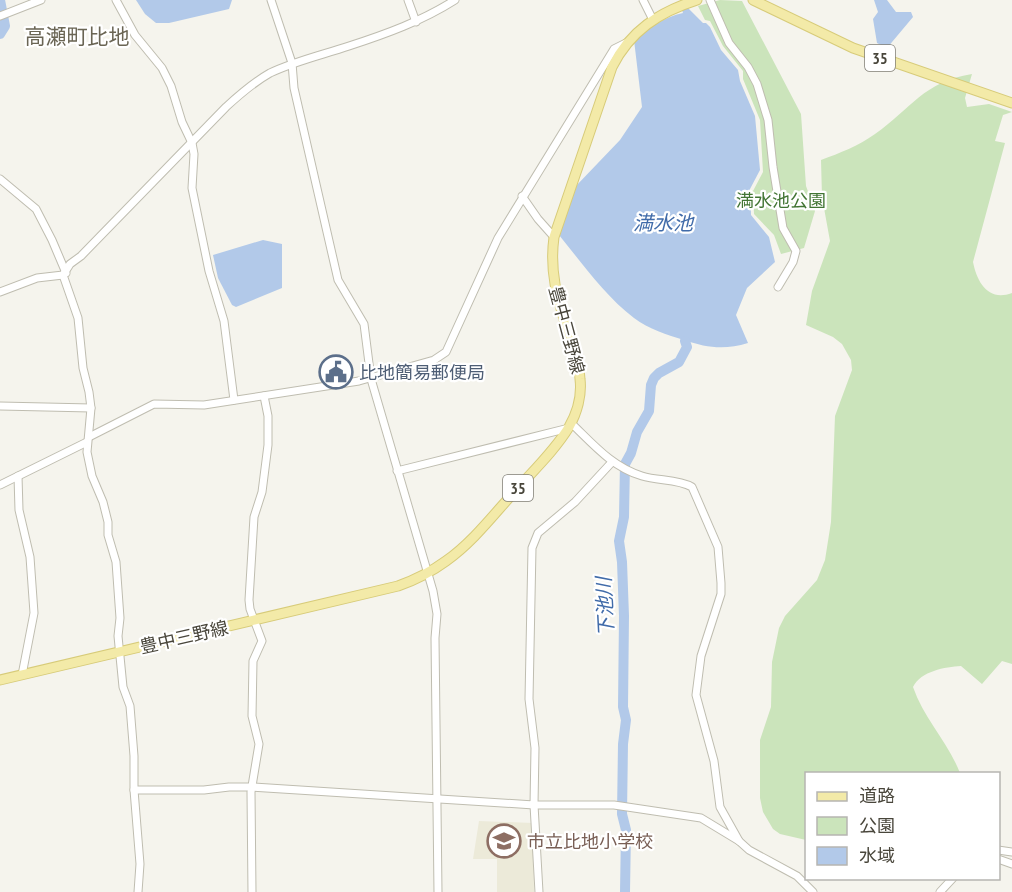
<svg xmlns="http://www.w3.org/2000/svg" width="1012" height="892" font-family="'PT Sans Narrow','Noto Sans JP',sans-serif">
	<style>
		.education { fill: #ecead9 }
		.green { fill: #cbe4bb }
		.water { fill: #b2c9e9 }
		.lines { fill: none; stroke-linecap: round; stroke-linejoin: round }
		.river { stroke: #b2c9e9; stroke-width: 10 }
		.minor-casing { stroke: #bfbdb0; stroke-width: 9 }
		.major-casing { stroke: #d7cb79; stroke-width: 11 }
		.minor { stroke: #fff; stroke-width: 7 }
		.major { stroke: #f3eaa8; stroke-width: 9 }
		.labels { text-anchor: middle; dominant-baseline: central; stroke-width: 4.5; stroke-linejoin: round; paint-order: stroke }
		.shield { fill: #fff; stroke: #807e76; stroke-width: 1.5 }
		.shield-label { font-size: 16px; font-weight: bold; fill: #49463b }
		.park-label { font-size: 18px; fill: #427534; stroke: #fff }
		.street-label { font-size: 18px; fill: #49463b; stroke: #fff }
		.service-label { font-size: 18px; fill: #4e5e75; stroke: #fff; text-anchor: start }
		.education-label { font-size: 18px; fill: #785e54; stroke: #fff; text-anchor: start }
		.water-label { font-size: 20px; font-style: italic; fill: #406ba9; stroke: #fff }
		.quarter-label { font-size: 21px; fill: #6a6554; stroke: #fff }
	</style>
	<rect width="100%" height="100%" fill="#f5f4ed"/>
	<path class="education" d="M 479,821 L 533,823 L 534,892 L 497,892 L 497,859 L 473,859 Z"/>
	<g class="green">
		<path d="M 720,0 L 742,1 L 801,114 L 806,186 L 815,211 L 804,248 L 781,254 L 774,235 L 754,214 L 753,191 L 763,172 L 760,120 L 743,79 L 743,71 L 723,46 L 710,21 L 705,20 L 698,6 Z"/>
		<path d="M 972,74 L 965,98 L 967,107 L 989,104 L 1012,112 L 1003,115 L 995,141 L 1005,143 L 973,262 C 977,282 988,302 1012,293 L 1012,664 L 1002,661 L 982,684 L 961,666 C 945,667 921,671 913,687 C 924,719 948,742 960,773 L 806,774 L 806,840 L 780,834 L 773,829 L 763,812 L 760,798 L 760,740 L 771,707 L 772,662 L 779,628 L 785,616 L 817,580 L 825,560 L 831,522 L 835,416 L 852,370 L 851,360 L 842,344 L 833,337 L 806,325 L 812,291 L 830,241 L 822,197 L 821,160 C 840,153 858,146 875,134 C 912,108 923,82 972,74 Z"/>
	</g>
	<g class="water">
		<path d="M 136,0 L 232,0 L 229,9 L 169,23 L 156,23 L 145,14 Z"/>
		<path d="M 874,0 L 887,0 L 896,12 L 911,12 L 913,17 L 887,48 L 877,43 L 873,19 L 878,12 Z"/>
		<path d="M 688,8 L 703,23 L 706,23 L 710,27 L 721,50 L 738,70 L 740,81 L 755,116 L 760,170 L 750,189 L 751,215 L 769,237 L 775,262 L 747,288 L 736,315 L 748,343 C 725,350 707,348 684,340 C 667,335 649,329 634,318 C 604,295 582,263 559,235 L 575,187 L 620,140 L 642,107 L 634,40 C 649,28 664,17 683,13 L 682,10 Z"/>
		<path d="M 263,240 L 282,244 L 282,288 L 236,307 L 232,305 L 218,278 L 213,255 Z"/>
	</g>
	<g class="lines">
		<g class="river">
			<path d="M 0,0 L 5,26 L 0,34"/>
			<path d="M 625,892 L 626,830 L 622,814 L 623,744 L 626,720 L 623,707 L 624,616 L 622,562 L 619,541 L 624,517 L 625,464 L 631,453 L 637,432 L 649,411 L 651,385 L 654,378 L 659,373 L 679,362 L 687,347 L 685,341"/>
		</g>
		<defs>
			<g id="minor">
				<path d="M 116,0 L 135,35 L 162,68 L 171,86 L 182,122 L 192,143 L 194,154 L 192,188 L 209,271 L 224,321 L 234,400"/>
				<path d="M 271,0 L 292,63 L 294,88 L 338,280 L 364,324 L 371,379 L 433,591 L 437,614 L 435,638 L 438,892"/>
				<path d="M 408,0 L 416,22"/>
				<path d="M 643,0 L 653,20"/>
				<path d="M 710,0 L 729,43 L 748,67 L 757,84 L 768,120 L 773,167 L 783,228 L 796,251 L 793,262 L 778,287"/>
				<path d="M 0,16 L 41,0"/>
				<path d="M 0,179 L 36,209 L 52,240 L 66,273"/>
				<path d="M 522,196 L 538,219 L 554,237"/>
				<path d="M 63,275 L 78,318 L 83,368 L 89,392 L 91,408 L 87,452 L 92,476 L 103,502 L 108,522 L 108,535 L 116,562 L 120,618 L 118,636 L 123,687 L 130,706 L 134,756 L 134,790 L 140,864 L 138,892"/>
				<path d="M 0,292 L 37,278 L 63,275 L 70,264 L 81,256 L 226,107 C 239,95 254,82 270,73 C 295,61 322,55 349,46 C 386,34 422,21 455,0"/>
				<path d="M 0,406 L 91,408"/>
				<path d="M 571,423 C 593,444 612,467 642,476 C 658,481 678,479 692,487 L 718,547 L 721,583 L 721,594 L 701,656 L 696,695 L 714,761 L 720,807 L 739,841"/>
				<path d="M 89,437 L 154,404 L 204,405 L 359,381 L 434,360 L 446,352 L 498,238 L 614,49 L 626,43"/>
				<path d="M 397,471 L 569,428"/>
				<path d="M 18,476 L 19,510 L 30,557 L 34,613 L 22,675"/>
				<path d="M 0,485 L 87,442"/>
				<path d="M 134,790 L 204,790 L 229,787 L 252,787 L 534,805 L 535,748 L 529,699 L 532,548 L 538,533 L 575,502 L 612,462"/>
				<path d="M 998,850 L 1012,852"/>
				<path d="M 998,859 L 1012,864"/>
				<path d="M 252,892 L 251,792 L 259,744 L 252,716 L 253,661 L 262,641 L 250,609 L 249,600 L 254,517 L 262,492 L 268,445 L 268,416 L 264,396"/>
				<path d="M 539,892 L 534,805 L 614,805 L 701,818 L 739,841 L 749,850 L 797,876 L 813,892"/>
				<path d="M 940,892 L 953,878"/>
			</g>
			<g id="major">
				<path d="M 753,0 L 853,48 L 1012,103"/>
				<path d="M 0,680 L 398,586 C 415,580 431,572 446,561 C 473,542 494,514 516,490 C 534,470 555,450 569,427 C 577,413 582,395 580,379 C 579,364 574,349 569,335 C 558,300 549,274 554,237 L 612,67 C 630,31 659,12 697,0"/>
			</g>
		</defs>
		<use href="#minor" class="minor-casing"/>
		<use href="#major" class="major-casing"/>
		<use href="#minor" class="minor"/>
		<use href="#major" class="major"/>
	</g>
	<defs>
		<symbol id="civic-ring" viewBox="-11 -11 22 22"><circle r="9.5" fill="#fff" stroke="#5c6f8a" stroke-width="1.5"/><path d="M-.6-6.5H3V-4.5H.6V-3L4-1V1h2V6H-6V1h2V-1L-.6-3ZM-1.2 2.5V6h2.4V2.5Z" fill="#5c6f8a"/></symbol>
		<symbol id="school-ring" viewBox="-11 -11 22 22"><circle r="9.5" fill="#fff" stroke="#8d6e63" stroke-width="1.5"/><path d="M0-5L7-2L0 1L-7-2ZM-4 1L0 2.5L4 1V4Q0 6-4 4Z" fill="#8d6e63"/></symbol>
	</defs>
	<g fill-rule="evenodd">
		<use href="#civic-ring" x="317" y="353" width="38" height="38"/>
		<use href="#school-ring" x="485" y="822" width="38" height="38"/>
	</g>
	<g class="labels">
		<g class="shield">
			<rect x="865" y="45" width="30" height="26" rx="4.5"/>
			<rect x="503" y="475" width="30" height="26" rx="4.5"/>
		</g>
		<g class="shield-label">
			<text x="880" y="58">35</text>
			<text x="518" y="488">35</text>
		</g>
		<g class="park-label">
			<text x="781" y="200">満水池公園</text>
		</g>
		<g class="street-label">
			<text transform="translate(567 330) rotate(75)">豊中三野線</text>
			<text transform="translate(184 637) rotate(-13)">豊中三野線</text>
		</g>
		<g class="service-label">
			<text x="359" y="372">比地簡易郵便局</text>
		</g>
		<g class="education-label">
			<text x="527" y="841">市立比地小学校</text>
		</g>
		<g class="water-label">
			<text x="663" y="223">満水池</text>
			<text transform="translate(605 607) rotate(-93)">下池川</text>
		</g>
		<g class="quarter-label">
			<text x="77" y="36">高瀬町比地</text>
		</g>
	</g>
	<rect x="805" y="772" width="195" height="108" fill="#ffffff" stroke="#b6b5b1" stroke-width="1.5"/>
	<rect x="817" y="792" width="30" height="9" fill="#f3eaa8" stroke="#b6b5b1" stroke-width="1.5"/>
	<text x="859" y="802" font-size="18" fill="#49463b">道路</text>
	<rect x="817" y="817" width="30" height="18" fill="#cbe4bb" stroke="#b6b5b1" stroke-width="1.5"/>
	<text x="859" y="832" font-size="18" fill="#49463b">公園</text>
	<rect x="817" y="847" width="30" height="18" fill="#b2c9e9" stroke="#b6b5b1" stroke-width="1.5"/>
	<text x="859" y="862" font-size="18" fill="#49463b">水域</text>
</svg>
